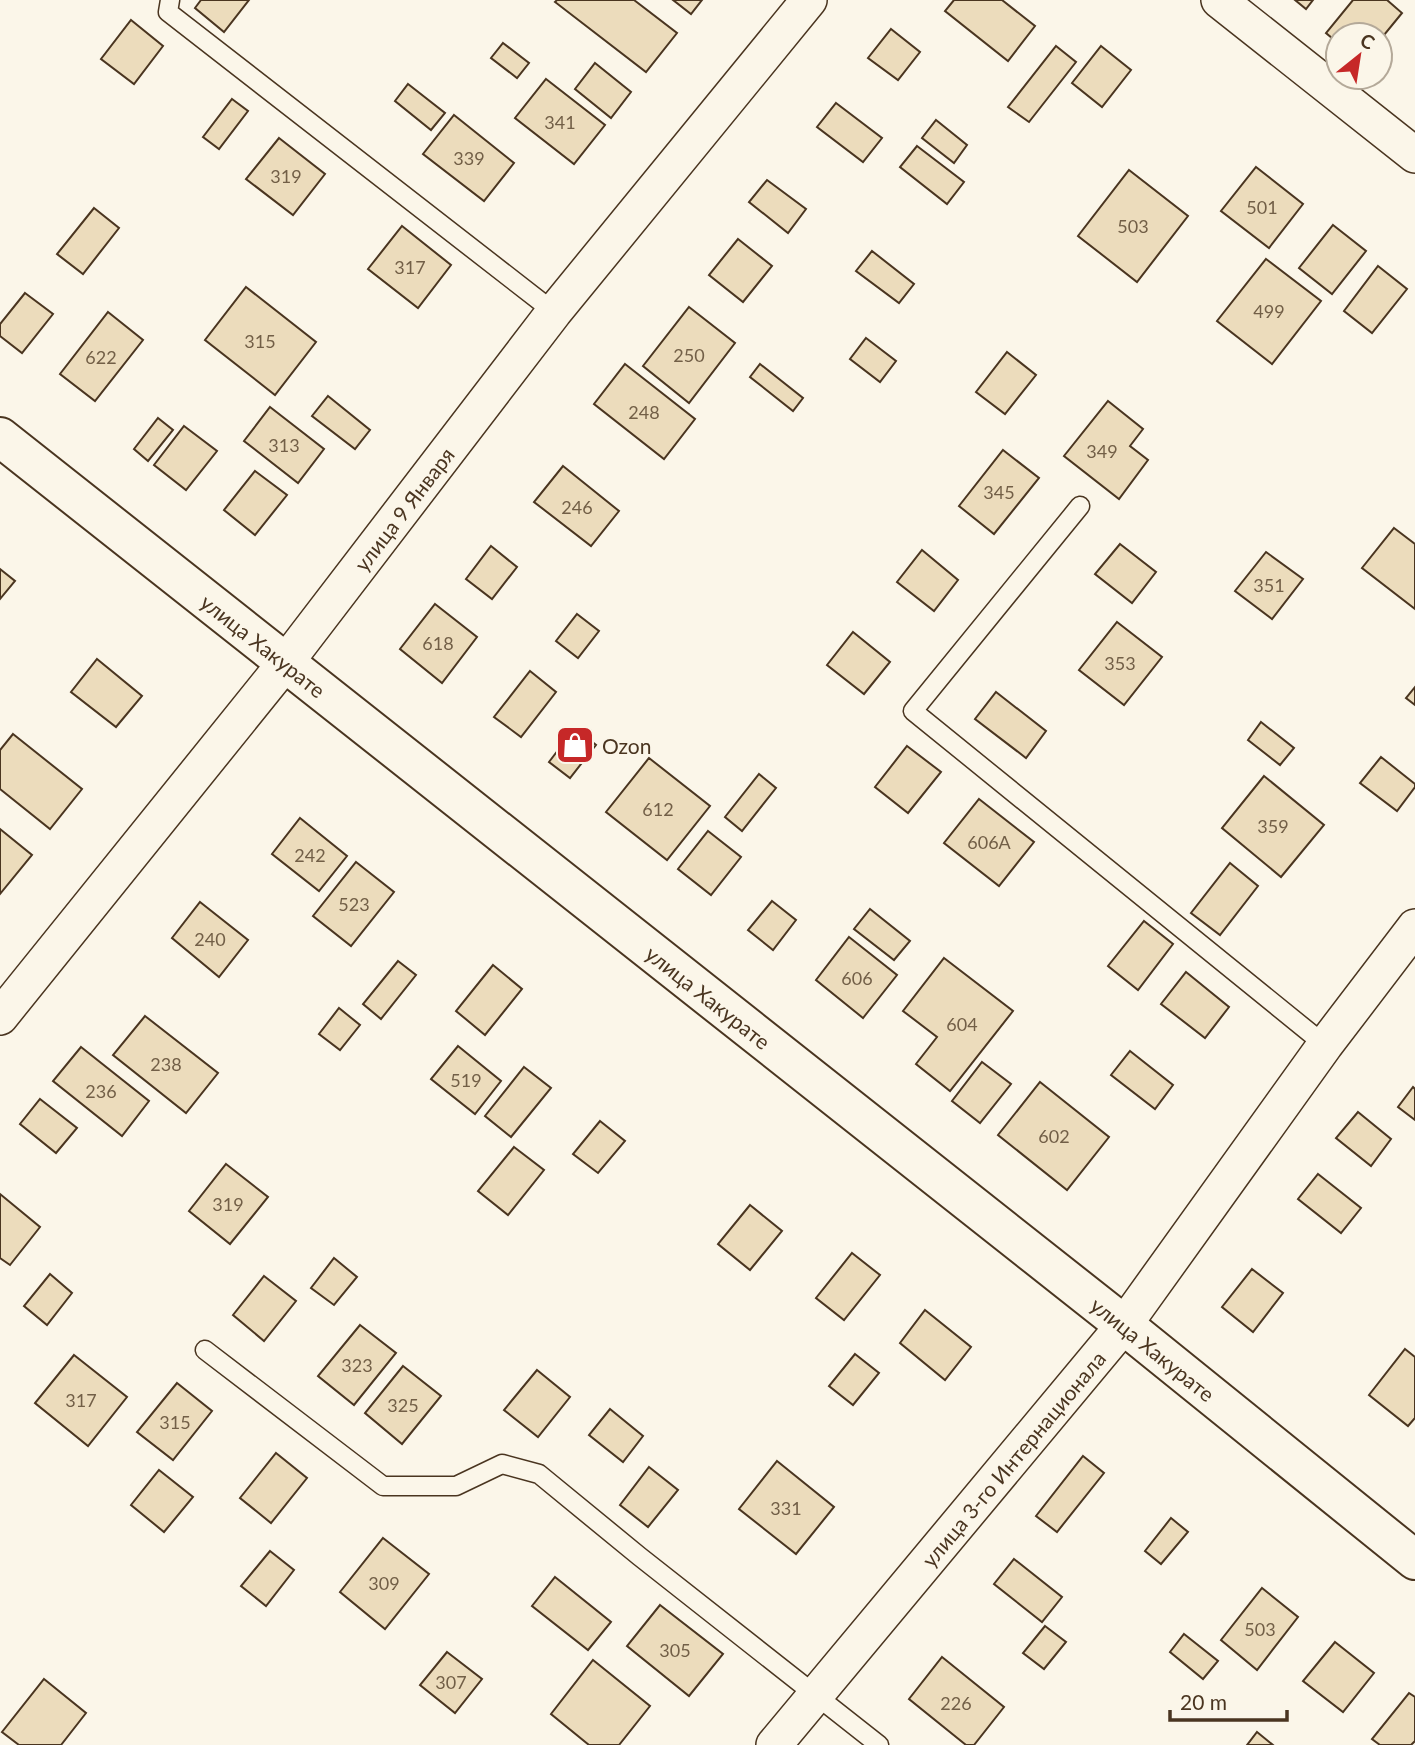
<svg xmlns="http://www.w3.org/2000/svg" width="1415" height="1745" font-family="Lato,sans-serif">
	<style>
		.building { fill: #ecdcbc; stroke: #4a3520; stroke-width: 2 }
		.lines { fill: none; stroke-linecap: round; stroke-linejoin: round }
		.lane-casing { stroke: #4a3520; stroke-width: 21 }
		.street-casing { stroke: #4a3520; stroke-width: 38 }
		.primary-casing { stroke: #4a3520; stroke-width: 42 }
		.lane { stroke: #fbf6e9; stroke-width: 18 }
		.street { stroke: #fbf6e9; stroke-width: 35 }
		.primary { stroke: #fbf6e9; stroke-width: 38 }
		.labels { text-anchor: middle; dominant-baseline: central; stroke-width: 5; stroke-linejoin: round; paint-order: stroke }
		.number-label { font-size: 18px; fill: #725f47 }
		.street-label { font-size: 21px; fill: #4a3520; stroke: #fbf6e9 }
		.poi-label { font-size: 21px; fill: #4a3520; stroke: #fbf6e9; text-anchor: start }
	</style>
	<rect width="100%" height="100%" fill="#fbf6e9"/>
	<g class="building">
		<path d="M 201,0 L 249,0 L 224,32 L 195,8 Z"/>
		<path d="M 557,0 L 634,0 L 677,33 L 646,72 L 555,2 Z"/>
		<path d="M 673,0 L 702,0 L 691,14 Z"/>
		<path d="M 954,0 L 1002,0 L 1035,26 L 1008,61 L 945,11 Z"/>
		<path d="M 1295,0 L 1313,0 L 1306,9 Z"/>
		<path d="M 1353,0 L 1387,0 L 1402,13 L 1380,40 L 1380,35 L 1338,35 L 1338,43 L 1326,33 Z"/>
		<path d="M 131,20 L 163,46 L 134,84 L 101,59 Z"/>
		<path d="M 891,29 L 920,52 L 898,80 L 868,58 Z"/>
		<path d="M 503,43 L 529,63 L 517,78 L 491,58 Z"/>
		<path d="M 1056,46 L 1076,62 L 1029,122 L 1008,107 Z"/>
		<path d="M 1101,46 L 1131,70 L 1102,107 L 1072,83 Z"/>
		<path d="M 595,63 L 631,92 L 611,118 L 575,89 Z"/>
		<path d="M 546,79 L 605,125 L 574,164 L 515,118 Z"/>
		<path d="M 408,84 L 445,113 L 431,130 L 395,101 Z"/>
		<path d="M 232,99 L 248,111 L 219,149 L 203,137 Z"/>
		<path d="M 836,103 L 882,138 L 863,162 L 817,127 Z"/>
		<path d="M 454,115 L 514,163 L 484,201 L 423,154 Z"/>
		<path d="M 936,120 L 967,145 L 954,163 L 922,138 Z"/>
		<path d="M 279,138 L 325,174 L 293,215 L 246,179 Z"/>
		<path d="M 917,146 L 964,182 L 947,204 L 900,167 Z"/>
		<path d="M 1256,167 L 1303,204 L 1269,248 L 1221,211 Z"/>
		<path d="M 1129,170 L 1188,216 L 1137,282 L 1078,236 Z"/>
		<path d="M 767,180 L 806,209 L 788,233 L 749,202 Z"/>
		<path d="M 94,208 L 119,228 L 83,274 L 57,254 Z"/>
		<path d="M 1333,225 L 1366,251 L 1332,294 L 1299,268 Z"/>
		<path d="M 402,226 L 451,265 L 418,308 L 368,269 Z"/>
		<path d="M 738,239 L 772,266 L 743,302 L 709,275 Z"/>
		<path d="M 872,251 L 914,284 L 899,303 L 856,271 Z"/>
		<path d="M 1266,259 L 1321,301 L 1272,364 L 1217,321 Z"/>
		<path d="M 1378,266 L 1407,289 L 1372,333 L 1344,311 Z"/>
		<path d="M 246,287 L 316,342 L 275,395 L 205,340 Z"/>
		<path d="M 25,293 L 53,314 L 22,353 L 0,336 L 0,324 Z"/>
		<path d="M 689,307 L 735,343 L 689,403 L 643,366 Z"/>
		<path d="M 108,312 L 143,340 L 95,401 L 60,374 Z"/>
		<path d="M 866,338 L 896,361 L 880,382 L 850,359 Z"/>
		<path d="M 1007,352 L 1036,375 L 1005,414 L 976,392 Z"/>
		<path d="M 625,364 L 695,419 L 664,459 L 594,404 Z"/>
		<path d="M 760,364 L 803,398 L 793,411 L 750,377 Z"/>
		<path d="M 328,396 L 370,430 L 355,449 L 312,416 Z"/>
		<path d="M 1108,401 L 1143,429 L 1130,446 L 1148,460 L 1119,499 L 1064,456 Z"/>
		<path d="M 270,407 L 324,449 L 298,483 L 244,441 Z"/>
		<path d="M 158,418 L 173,430 L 148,461 L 134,449 Z"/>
		<path d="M 184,426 L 217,451 L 186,490 L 154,465 Z"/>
		<path d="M 1003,450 L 1039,478 L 994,534 L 959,506 Z"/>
		<path d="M 563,466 L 619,511 L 591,546 L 534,502 Z"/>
		<path d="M 255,471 L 287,495 L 255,535 L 224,510 Z"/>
		<path d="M 1394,528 L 1415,544 L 1415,609 L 1362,568 Z"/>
		<path d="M 1120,544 L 1156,572 L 1132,603 L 1095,574 Z"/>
		<path d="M 491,546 L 517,567 L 492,599 L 466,579 Z"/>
		<path d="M 922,550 L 958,580 L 934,611 L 897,582 Z"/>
		<path d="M 1266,552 L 1303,579 L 1272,619 L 1235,591 Z"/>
		<path d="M 0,569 L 15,581 L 0,599 Z"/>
		<path d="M 435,604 L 477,637 L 442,683 L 400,649 Z"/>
		<path d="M 577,614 L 599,631 L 578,658 L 556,641 Z"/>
		<path d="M 1117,622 L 1162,657 L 1124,705 L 1079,670 Z"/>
		<path d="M 853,632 L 890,662 L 864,694 L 827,665 Z"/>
		<path d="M 97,659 L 142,696 L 116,727 L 71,692 Z"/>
		<path d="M 530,671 L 556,692 L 521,737 L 494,717 Z"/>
		<path d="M 1415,687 L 1415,705 L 1406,698 Z"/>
		<path d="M 996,692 L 1046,731 L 1026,758 L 975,719 Z"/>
		<path d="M 1261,722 L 1294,748 L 1280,765 L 1248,740 Z"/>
		<path d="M 575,728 L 596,745 L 570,778 L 549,762 Z"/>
		<path d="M 13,734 L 82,789 L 50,829 L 0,789 L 0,750 Z"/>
		<path d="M 907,746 L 941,772 L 908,813 L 875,787 Z"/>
		<path d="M 1381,757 L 1415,784 L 1415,787 L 1397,811 L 1360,783 Z"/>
		<path d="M 649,758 L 710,806 L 667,860 L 606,812 Z"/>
		<path d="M 759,774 L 776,788 L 742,831 L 725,817 Z"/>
		<path d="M 1264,776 L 1324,825 L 1281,877 L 1222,828 Z"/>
		<path d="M 979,799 L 1034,842 L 999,886 L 944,843 Z"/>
		<path d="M 300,818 L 347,856 L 319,891 L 272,854 Z"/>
		<path d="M 0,829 L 32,855 L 0,894 Z"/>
		<path d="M 708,831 L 741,857 L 711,895 L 678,869 Z"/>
		<path d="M 356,862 L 394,892 L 351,946 L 313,916 Z"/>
		<path d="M 1230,863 L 1258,886 L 1220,935 L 1191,913 Z"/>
		<path d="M 772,901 L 796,920 L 773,950 L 748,930 Z"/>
		<path d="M 200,902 L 248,940 L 219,977 L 172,938 Z"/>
		<path d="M 870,909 L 910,941 L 894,960 L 854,929 Z"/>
		<path d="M 1144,921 L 1173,944 L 1138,990 L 1108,966 Z"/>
		<path d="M 849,937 L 897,975 L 863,1018 L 816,980 Z"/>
		<path d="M 944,958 L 1013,1011 L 950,1091 L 916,1064 L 937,1037 L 903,1011 Z"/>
		<path d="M 398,961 L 416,975 L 381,1019 L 363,1004 Z"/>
		<path d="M 493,965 L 522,989 L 485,1035 L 456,1011 Z"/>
		<path d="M 1186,972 L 1229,1007 L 1205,1038 L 1161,1004 Z"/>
		<path d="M 339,1008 L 360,1025 L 340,1050 L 319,1034 Z"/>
		<path d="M 145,1016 L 218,1073 L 186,1113 L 113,1055 Z"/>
		<path d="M 458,1046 L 501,1081 L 475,1114 L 431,1079 Z"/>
		<path d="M 81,1047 L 149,1101 L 122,1136 L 53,1081 Z"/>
		<path d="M 1130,1051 L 1173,1085 L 1155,1109 L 1111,1075 Z"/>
		<path d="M 982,1062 L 1011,1084 L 980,1123 L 952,1101 Z"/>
		<path d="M 524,1067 L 551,1088 L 511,1137 L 485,1116 Z"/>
		<path d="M 1040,1082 L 1109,1137 L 1067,1190 L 998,1135 Z"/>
		<path d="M 1413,1087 L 1415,1089 L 1415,1120 L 1398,1107 Z"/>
		<path d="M 40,1099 L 77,1128 L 56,1153 L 20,1124 Z"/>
		<path d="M 1358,1112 L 1391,1139 L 1371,1166 L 1336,1138 Z"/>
		<path d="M 600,1121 L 625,1141 L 598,1173 L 573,1154 Z"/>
		<path d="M 514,1147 L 544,1170 L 508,1215 L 478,1191 Z"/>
		<path d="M 226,1164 L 268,1197 L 230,1244 L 189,1211 Z"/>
		<path d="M 1318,1174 L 1361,1208 L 1341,1233 L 1298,1199 Z"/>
		<path d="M 0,1194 L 40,1227 L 10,1265 L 0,1258 Z"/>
		<path d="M 750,1205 L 782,1231 L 750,1270 L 718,1244 Z"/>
		<path d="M 852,1253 L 880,1275 L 844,1320 L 816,1298 Z"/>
		<path d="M 334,1258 L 357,1277 L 334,1305 L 311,1288 Z"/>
		<path d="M 1252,1269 L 1283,1293 L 1253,1332 L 1222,1307 Z"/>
		<path d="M 50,1274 L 72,1293 L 47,1325 L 24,1306 Z"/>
		<path d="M 264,1276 L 296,1301 L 264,1341 L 233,1315 Z"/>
		<path d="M 925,1310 L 971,1347 L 945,1380 L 900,1343 Z"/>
		<path d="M 360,1325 L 396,1353 L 354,1405 L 318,1376 Z"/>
		<path d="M 1405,1349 L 1415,1357 L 1415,1418 L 1408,1426 L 1369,1395 Z"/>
		<path d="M 855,1354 L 879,1373 L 853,1405 L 829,1386 Z"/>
		<path d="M 74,1355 L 127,1397 L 88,1446 L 35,1403 Z"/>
		<path d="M 403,1366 L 441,1396 L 402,1444 L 365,1413 Z"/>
		<path d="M 537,1370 L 570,1397 L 538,1437 L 504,1410 Z"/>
		<path d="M 177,1383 L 212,1411 L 173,1460 L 137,1432 Z"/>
		<path d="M 610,1409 L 643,1436 L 623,1462 L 589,1435 Z"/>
		<path d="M 276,1453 L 307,1478 L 271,1523 L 240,1498 Z"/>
		<path d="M 1083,1456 L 1104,1473 L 1057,1532 L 1036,1516 Z"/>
		<path d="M 777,1461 L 834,1507 L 796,1554 L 739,1509 Z"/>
		<path d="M 649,1467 L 678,1490 L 648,1527 L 620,1505 Z"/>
		<path d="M 159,1470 L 193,1497 L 164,1532 L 131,1505 Z"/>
		<path d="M 1171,1518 L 1188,1532 L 1161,1564 L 1145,1551 Z"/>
		<path d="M 383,1538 L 429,1574 L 385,1629 L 340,1592 Z"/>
		<path d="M 270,1551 L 294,1570 L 266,1606 L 241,1586 Z"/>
		<path d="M 1014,1559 L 1062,1597 L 1042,1622 L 994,1584 Z"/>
		<path d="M 555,1577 L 611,1622 L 588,1650 L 532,1606 Z"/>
		<path d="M 1262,1588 L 1298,1617 L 1257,1670 L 1221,1640 Z"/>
		<path d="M 660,1605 L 723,1654 L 689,1696 L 627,1646 Z"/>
		<path d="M 1045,1626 L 1066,1642 L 1044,1669 L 1023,1653 Z"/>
		<path d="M 1184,1634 L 1218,1661 L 1203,1679 L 1170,1652 Z"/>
		<path d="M 1335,1642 L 1374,1673 L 1343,1712 L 1303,1681 Z"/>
		<path d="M 447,1652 L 482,1679 L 455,1713 L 420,1685 Z"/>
		<path d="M 942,1657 L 1004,1707 L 974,1745 L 966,1745 L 909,1699 Z"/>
		<path d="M 593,1660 L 650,1706 L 619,1745 L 589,1745 L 551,1714 Z"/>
		<path d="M 44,1679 L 86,1713 L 61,1745 L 19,1745 L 2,1732 Z"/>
		<path d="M 1409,1693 L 1415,1697 L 1415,1741 L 1411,1745 L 1380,1745 L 1372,1739 Z"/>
		<path d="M 1257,1732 L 1273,1745 L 1247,1745 Z"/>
	</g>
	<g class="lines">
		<defs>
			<g id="lane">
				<path d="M 170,0 L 168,12 L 554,312"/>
				<path d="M 1080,506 L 913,711 L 1325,1045"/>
				<path d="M 205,1350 L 383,1486 L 456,1486 L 502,1464 L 539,1474 L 639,1556 L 879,1745"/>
			</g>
			<g id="street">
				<path d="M 1219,0 L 1415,155"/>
				<path id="s1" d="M 0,1017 L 286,662 L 554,312 L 809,0"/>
				<path id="s2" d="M 774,1745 L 1124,1325 L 1325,1045 L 1415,927"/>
			</g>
			<g id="primary">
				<path id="s3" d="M 0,437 L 1124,1325 L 1415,1560"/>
			</g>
		</defs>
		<use href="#lane" class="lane-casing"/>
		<use href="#street" class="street-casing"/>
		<use href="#primary" class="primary-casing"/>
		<use href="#lane" class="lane"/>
		<use href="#street" class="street"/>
		<use href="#primary" class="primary"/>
	</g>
	<defs>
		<symbol id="shop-square" viewBox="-11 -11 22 22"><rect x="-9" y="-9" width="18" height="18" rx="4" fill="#c62828" stroke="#fbf6e9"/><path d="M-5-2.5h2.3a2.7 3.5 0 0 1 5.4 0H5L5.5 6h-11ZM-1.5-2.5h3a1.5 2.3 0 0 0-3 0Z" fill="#fff"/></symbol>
	</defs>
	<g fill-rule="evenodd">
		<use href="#shop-square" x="553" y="723" width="44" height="44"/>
	</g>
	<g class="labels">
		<g class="number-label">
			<text x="560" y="122">341</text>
			<text x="469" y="158">339</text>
			<text x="286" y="176">319</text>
			<text x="1262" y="207">501</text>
			<text x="1133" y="226">503</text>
			<text x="410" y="267">317</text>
			<text x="1269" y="311">499</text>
			<text x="260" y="341">315</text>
			<text x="689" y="355">250</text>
			<text x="101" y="357">622</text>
			<text x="644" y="412">248</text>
			<text x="284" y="445">313</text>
			<text x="1102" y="451">349</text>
			<text x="999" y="492">345</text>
			<text x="577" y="507">246</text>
			<text x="1269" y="585">351</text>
			<text x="438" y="643">618</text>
			<text x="1120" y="663">353</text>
			<text x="658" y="809">612</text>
			<text x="1273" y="826">359</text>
			<text x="989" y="842">606А</text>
			<text x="310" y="855">242</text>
			<text x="354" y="904">523</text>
			<text x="210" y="939">240</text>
			<text x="857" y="978">606</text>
			<text x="962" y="1024">604</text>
			<text x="166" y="1064">238</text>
			<text x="466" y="1080">519</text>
			<text x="101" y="1091">236</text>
			<text x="1054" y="1136">602</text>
			<text x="228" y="1204">319</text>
			<text x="357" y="1365">323</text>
			<text x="81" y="1400">317</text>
			<text x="403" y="1405">325</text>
			<text x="175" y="1422">315</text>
			<text x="786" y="1508">331</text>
			<text x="384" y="1583">309</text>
			<text x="1260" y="1629">503</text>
			<text x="675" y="1650">305</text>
			<text x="451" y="1682">307</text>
			<text x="956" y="1703">226</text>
		</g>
		<g class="street-label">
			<text stroke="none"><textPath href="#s1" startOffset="649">улица 9 Января</textPath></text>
			<text stroke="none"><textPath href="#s3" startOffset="336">улица Хакурате</textPath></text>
			<text stroke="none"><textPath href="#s3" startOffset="903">улица Хакурате</textPath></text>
			<text stroke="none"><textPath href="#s3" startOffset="1470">улица Хакурате</textPath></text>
			<text stroke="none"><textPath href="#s2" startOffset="373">улица 3-го Интернационала</textPath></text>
		</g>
		<g class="poi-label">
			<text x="602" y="745">Ozon</text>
		</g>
	</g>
	<g transform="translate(1359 56) rotate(30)"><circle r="33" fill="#fbf6e9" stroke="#b4a999" stroke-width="2"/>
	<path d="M0-5L12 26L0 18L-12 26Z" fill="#c62828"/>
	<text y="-10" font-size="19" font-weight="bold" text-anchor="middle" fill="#4a3520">С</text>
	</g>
	<path d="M1170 1710v10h117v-10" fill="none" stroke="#4a3520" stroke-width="3.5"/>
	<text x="1180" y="1710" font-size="21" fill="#4a3520" stroke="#fbf6e9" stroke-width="5" paint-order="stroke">20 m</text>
</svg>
